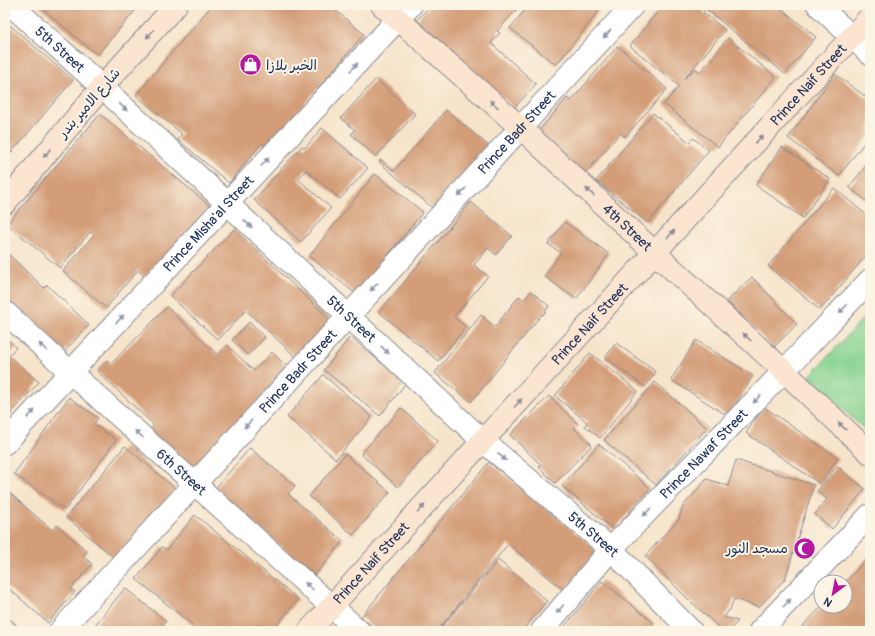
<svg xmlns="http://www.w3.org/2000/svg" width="875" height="636" font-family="Pangolin,'Playpen Sans Arabic',sans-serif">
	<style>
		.green { fill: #83d190; stroke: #4f8077 }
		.building { fill: #d39d78 }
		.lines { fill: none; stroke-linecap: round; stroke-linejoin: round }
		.street-casing { stroke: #888a94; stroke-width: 24 }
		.secondary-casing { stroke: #888a94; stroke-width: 24 }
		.street { stroke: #fff; stroke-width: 22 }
		.secondary { stroke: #fce5d0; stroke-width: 22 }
		.oneway { fill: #8c8a97 }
		.oneway2 { fill: #8d97ae }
		.labels { text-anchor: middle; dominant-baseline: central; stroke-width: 4; stroke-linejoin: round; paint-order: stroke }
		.street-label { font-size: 14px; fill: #1b2f5e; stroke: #fcf5e5 }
		.poi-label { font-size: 14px; fill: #1b2f5e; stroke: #fcf5e5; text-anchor: start }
	</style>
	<rect width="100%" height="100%" fill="#fcf5e5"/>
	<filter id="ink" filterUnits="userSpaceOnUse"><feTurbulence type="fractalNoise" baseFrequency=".025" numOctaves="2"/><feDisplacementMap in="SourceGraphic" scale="8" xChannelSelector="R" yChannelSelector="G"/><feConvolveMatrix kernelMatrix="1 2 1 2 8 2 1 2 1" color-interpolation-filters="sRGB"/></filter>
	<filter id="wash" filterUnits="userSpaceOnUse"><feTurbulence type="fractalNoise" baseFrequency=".012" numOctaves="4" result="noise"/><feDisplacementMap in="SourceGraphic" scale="16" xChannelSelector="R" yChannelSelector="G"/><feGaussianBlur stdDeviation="0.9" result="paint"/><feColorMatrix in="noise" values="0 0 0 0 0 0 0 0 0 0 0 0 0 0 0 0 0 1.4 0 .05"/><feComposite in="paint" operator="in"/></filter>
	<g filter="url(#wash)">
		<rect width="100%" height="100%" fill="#f6e4ca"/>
		<path class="green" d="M 870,311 L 870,434 L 808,378 Z"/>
		<g id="blocks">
			<g class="building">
				<path d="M 38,5 L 140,5 L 97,55 Z"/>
				<path d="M 212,5 L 329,5 L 364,34 L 267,148 L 262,143 L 229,183 L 177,139 L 182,134 L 136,95 Z"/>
				<path d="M 431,5 L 518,5 L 520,6 L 497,31 L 500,33 L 491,43 L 536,84 L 514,108 L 417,20 Z"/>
				<path d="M 529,5 L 592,5 L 599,11 L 556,65 L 510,28 Z"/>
				<path d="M 663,5 L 777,5 L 816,37 L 785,74 L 705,8 L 703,12 L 725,30 L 684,79 L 695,68 L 700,72 L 728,38 L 776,77 L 718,147 L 664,104 L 679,86 L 630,46 Z"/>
				<path d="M 5,21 L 73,80 L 5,160 Z"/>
				<path d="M 618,46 L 667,89 L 625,137 L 620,133 L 583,176 L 535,135 L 567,98 L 571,101 Z"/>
				<path d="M 835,74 L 870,100 L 870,135 L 839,176 L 788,138 Z"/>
				<path d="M 376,79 L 415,114 L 376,157 L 351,134 L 355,130 L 341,118 Z"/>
				<path d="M 446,110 L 490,147 L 436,211 L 379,162 L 381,160 L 394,171 Z"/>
				<path d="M 653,113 L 689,142 L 693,138 L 709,150 L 648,223 L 596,181 Z"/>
				<path d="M 100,114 L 210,206 L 159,267 L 156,264 L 145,277 L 138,270 L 106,308 L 63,271 L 94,235 L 90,232 L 60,268 L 7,224 Z"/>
				<path d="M 322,128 L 368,168 L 340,199 L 306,170 L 298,179 L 331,208 L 301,242 L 254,200 L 302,146 L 305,148 Z"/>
				<path d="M 782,147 L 830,179 L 803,218 L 756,185 Z"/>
				<path d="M 870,161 L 870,204 L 849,187 Z"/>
				<path d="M 375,174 L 423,212 L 356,294 L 309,256 Z"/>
				<path d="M 834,188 L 870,218 L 870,251 L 820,310 L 768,266 Z"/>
				<path d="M 471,202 L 512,236 L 496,255 L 488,248 L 474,265 L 488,276 L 454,317 L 466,327 L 438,361 L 379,312 Z"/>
				<path d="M 565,222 L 609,254 L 576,299 L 544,276 L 561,253 L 548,244 Z"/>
				<path d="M 234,229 L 333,322 L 298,359 L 246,310 L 218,340 L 170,296 Z"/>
				<path d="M 5,251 L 44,288 L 47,285 L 89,325 L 60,356 L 5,303 Z"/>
				<path d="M 752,277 L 797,324 L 773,348 L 727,301 Z"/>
				<path d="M 531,291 L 549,306 L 543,315 L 542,314 L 471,402 L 435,373 L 481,315 L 495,327 L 519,296 L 524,300 Z"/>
				<path d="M 167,307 L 218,355 L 227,345 L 254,371 L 272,352 L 292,372 L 193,474 L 148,431 L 154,425 L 97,371 L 107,360 L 111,364 Z"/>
				<path d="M 249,322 L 265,337 L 248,355 L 232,340 Z"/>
				<path d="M 5,337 L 16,347 L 9,356 L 39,382 L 5,420 Z"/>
				<path d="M 350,337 L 406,383 L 380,416 L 324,370 Z"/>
				<path d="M 696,340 L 753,376 L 728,416 L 671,380 Z"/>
				<path d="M 616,343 L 656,372 L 645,387 L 605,358 Z"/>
				<path d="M 590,353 L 638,391 L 600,438 L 585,426 L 587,422 L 555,396 Z"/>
				<path d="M 323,375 L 372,417 L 336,459 L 287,417 Z"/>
				<path d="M 655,382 L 707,428 L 656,485 L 604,440 Z"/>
				<path d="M 549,396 L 578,424 L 574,428 L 592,445 L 555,483 L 539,467 L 541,465 L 510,435 Z"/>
				<path d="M 69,397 L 98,418 L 94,424 L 116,440 L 65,510 L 14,474 Z"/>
				<path d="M 764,407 L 838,458 L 820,484 L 746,433 Z"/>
				<path d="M 401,408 L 438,441 L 398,487 L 361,454 Z"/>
				<path d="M 599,444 L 650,488 L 614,530 L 562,486 Z"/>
				<path d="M 125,446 L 176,489 L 117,560 L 66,517 Z"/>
				<path d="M 250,448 L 295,486 L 288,494 L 343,541 L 315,575 L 214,490 Z"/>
				<path d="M 345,454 L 390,492 L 353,535 L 309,496 Z"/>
				<path d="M 736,460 L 814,485 L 785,579 L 759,607 L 734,599 L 730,609 L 724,617 L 738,621 L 729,631 L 723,631 L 688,599 L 645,556 L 679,519 L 683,506 L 707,479 L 728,486 Z"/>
				<path d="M 489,462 L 598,551 L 565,591 L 508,544 L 437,631 L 378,631 L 361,617 Z"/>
				<path d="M 837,466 L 865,489 L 832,529 L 815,514 L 827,499 L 817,491 Z"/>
				<path d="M 5,489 L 52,530 L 57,525 L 87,551 L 83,556 L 92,564 L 71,589 L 75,592 L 48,623 L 5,585 Z"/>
				<path d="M 195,515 L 298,599 L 272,631 L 200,631 L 136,579 L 162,547 L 167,550 Z"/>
				<path d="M 870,555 L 870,631 L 798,631 L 822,606 L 845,606 L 845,582 Z"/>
				<path d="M 498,560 L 547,601 L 522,631 L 438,631 Z"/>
				<path d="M 602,581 L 654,623 L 647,631 L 561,631 Z"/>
				<path d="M 125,588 L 166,621 L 158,631 L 90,631 Z"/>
			</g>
		</g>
	</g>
	<g filter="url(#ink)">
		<use href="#blocks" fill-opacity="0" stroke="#888a94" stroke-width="1"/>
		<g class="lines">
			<defs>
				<g id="street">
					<path id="s1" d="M 11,5 L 102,87 L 483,441 L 611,549 L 691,631"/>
					<path d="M 818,5 L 870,54"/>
					<path id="s2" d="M 5,312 L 70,372 L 359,631"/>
					<path id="s3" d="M 5,443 L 411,5"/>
					<path id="s4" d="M 60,631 L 633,5"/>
					<path id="s5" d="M 542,631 L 611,549 L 784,371 L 870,280"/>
					<path d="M 760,631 L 870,515"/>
				</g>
				<g id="secondary">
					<path id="s6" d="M 382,5 L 521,128 L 655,253 L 784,371 L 870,453"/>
					<path d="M 5,203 L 102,87 L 176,5"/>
					<path d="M 5,630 L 6,631"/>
					<path id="s7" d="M 309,631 L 870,17"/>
				</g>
			</defs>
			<use href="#street" class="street-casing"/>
			<use href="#secondary" class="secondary-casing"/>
			<use href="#street" class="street"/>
			<use href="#secondary" class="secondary"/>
		</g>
		<defs><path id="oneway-solid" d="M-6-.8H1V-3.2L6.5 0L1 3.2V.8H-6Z"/></defs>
		<g class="oneway">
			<use href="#oneway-solid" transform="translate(150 34) rotate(132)"/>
			<use href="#oneway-solid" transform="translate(494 104) rotate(-139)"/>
			<use href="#oneway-solid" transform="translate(759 139) rotate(-48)"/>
			<use href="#oneway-solid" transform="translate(47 153) rotate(130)"/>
			<use href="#oneway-solid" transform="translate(590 192) rotate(-137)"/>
			<use href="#oneway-solid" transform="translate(671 234) rotate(-48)"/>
			<use href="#oneway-solid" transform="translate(747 337) rotate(-137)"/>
			<use href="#oneway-solid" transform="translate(518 403) rotate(-48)"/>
			<use href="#oneway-solid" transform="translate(842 426) rotate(-136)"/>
			<use href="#oneway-solid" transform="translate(421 509) rotate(-48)"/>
		</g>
		<g class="oneway2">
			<use href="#oneway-solid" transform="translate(607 34) rotate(132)"/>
			<use href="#oneway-solid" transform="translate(354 67) rotate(-47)"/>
			<use href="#oneway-solid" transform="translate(123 107) rotate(43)"/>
			<use href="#oneway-solid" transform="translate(265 162) rotate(-47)"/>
			<use href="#oneway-solid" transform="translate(462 192) rotate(133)"/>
			<use href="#oneway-solid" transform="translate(248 224) rotate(43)"/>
			<use href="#oneway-solid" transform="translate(374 287) rotate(133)"/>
			<use href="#oneway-solid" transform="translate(843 309) rotate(133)"/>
			<use href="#oneway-solid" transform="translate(120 319) rotate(-47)"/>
			<use href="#oneway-solid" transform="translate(43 347) rotate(-137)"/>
			<use href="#oneway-solid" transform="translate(385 350) rotate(43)"/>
			<use href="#oneway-solid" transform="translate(757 399) rotate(134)"/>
			<use href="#oneway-solid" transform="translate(31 414) rotate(-47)"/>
			<use href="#oneway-solid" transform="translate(248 424) rotate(133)"/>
			<use href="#oneway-solid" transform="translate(139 434) rotate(-138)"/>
			<use href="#oneway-solid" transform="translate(502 457) rotate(40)"/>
			<use href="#oneway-solid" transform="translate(647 512) rotate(134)"/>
			<use href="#oneway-solid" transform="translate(309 586) rotate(-138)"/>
			<use href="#oneway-solid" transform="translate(787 603) rotate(-46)"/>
			<use href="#oneway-solid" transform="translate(560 609) rotate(130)"/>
		</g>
	</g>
	<defs>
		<symbol id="shop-disc" viewBox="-11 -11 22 22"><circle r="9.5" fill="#b5179e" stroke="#fcf5e5"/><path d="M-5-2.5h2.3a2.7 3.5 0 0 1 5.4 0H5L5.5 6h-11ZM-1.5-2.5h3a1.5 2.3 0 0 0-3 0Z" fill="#fff"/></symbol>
		<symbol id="mosque-disc" viewBox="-11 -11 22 22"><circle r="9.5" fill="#b5179e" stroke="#fcf5e5"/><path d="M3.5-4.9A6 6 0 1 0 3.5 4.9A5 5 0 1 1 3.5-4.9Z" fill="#fff"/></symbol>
	</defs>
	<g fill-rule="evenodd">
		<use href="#shop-disc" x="238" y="52" width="25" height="25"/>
		<use href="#mosque-disc" x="792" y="536" width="25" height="25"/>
	</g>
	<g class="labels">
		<g class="street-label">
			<text stroke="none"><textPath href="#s1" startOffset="66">5th Street</textPath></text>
			<text stroke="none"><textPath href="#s7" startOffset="740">Prince Naif Street</textPath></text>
			<text transform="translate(89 103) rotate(-49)">شارع الامير بندر</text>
			<text stroke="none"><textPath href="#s4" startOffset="676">Prince Badr Street</textPath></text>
			<text stroke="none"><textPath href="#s3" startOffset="299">Prince Misha'al Street</textPath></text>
			<text stroke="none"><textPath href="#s6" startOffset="331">4th Street</textPath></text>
			<text stroke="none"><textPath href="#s1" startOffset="463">5th Street</textPath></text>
			<text stroke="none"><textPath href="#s7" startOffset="416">Prince Naif Street</textPath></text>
			<text stroke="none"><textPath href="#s4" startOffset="352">Prince Badr Street</textPath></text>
			<text stroke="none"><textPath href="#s5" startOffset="240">Prince Nawaf Street</textPath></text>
			<text stroke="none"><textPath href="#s2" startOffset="238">6th Street</textPath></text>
			<text stroke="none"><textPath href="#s1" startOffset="787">5th Street</textPath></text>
			<text stroke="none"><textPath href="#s7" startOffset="92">Prince Naif Street</textPath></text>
		</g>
		<g class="poi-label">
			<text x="266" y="65">الخبر بلازا</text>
			<text x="788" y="548" text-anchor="end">مسجد النور</text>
		</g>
	</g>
	<rect width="875" height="636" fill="none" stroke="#fcf5e5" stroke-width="20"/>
	<g transform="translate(833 594) rotate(212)"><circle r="19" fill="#fcf5e5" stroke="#a2a6af"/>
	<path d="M0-3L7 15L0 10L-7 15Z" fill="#b5179e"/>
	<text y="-6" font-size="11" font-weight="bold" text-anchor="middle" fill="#1b2f5e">N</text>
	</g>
</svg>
